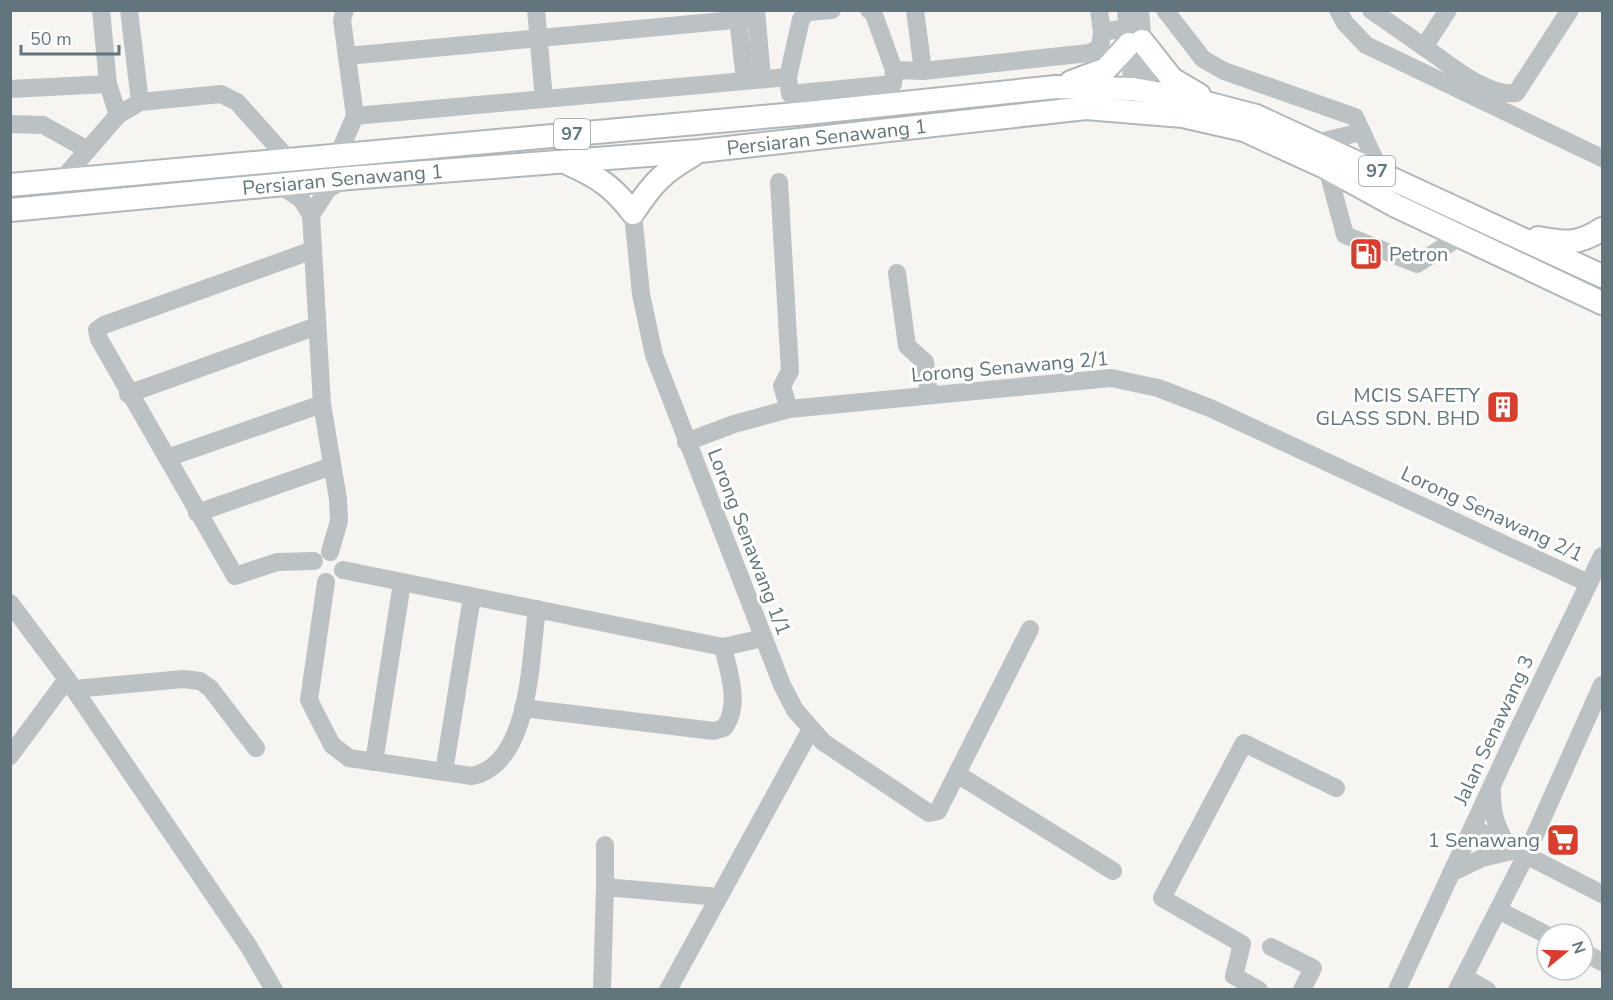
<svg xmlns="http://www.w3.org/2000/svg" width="1613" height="1000" font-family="'Nunito Sans',sans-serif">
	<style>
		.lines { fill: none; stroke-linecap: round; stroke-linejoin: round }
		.major-casing { stroke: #b0b6b9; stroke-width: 26 }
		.minor { stroke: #bcc2c4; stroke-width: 18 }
		.major { stroke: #fff; stroke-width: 22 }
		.labels { text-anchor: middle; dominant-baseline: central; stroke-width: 6; stroke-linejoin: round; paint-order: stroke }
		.shield { fill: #fff; stroke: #919ea3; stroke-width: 1.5 }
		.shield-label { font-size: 18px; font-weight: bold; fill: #62757c }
		.street-label { font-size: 20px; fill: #62757c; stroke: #fff }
		.poi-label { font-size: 20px; fill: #62757c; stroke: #fff; text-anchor: end }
	</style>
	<rect width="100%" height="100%" fill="#f6f5f2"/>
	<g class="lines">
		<defs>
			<g id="major">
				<path d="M 1142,41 L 1172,79 L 1199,95"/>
				<path d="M 1071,82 L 1106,69 L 1129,44"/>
				<path d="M 569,164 C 600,178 613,187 633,213 C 652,184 663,172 693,155"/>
				<path d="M 10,185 L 807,113 L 1056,87 L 1133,89 L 1191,99 L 1256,116 L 1602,276"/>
				<path id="s1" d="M 10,210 L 349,178 L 700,151 L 1086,108 L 1183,116 L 1244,130 L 1327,168 L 1396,206 L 1602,303"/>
				<path d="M 1538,238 C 1566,243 1578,245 1602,229"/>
			</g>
		</defs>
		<use href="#major" class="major-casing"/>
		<g class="minor">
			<path d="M 101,10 L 108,84"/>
			<path d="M 129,10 L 140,102"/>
			<path d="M 536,10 L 544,99"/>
			<path d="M 756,10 L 762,78"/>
			<path d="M 869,10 L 873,12 L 894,70"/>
			<path d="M 915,10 L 923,71"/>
			<path d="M 1099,10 L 1102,32"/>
			<path d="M 1126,10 L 1134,101"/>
			<path d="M 1140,10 L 1148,104"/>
			<path d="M 1165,10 L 1203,59 L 1224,71 L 1355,117 L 1381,173"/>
			<path d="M 1338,10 L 1345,23 L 1366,45 L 1602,158"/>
			<path d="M 1371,10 L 1424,47"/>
			<path d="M 1448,10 L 1424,47 C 1448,63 1486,97 1516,93 L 1570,10"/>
			<path d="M 738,19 L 745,80"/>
			<path d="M 347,56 L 756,18"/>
			<path d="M 788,77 L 801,19 L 808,12 L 832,10"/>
			<path d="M 10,89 L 108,84 L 118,115"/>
			<path d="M 355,116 L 788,77 L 790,94 L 893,84 L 894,70 L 923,71 L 1089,53 L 1100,48 L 1102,32 L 1127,28"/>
			<path d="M 10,124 L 43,125 L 88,150"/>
			<path d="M 1316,143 L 1361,132"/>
			<path d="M 338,155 L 355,116 L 342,20 L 345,10"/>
			<path d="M 1327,168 L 1345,235 L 1417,264 L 1461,236"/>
			<path d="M 60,182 L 118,115 L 140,102 L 221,94 L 237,102 L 289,160"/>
			<path d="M 779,182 L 790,371 L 782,386 L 789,409"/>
			<path d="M 278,184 L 301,199 L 311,215 L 322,404 L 338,499 L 339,521 L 330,552"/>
			<path d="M 633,213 L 641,294 L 654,355 L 782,685 L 795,710 L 823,742 L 929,813 L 938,811 L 1030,629"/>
			<path d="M 311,215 L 328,189 L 346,179"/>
			<path d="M 313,250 L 104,325 L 97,330 L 99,339 L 235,576 L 277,562 L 314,561"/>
			<path d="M 897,273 L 907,346 L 925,362 L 929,395"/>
			<path d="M 128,394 L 317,326"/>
			<path d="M 686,442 L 734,424 L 789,409 L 1111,378 L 1158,388 L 1210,408 L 1588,583"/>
			<path d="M 167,458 L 322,404"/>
			<path d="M 197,513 L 332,466"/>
			<path d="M 343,570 L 723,647 L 763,638"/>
			<path d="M 326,582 L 309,700 L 332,745 L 349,758 L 472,776 C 531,764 530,658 537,609"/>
			<path d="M 10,603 L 67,679 L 249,947 L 274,990"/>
			<path d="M 74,689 L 183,679 L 200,681 L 210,688 L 256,748"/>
			<path d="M 523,708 L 714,731 L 724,728 C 741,705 729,673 723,647"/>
			<path d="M 10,756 L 67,679"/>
			<path d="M 374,762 L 402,583"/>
			<path d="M 444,772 L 472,597"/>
			<path d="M 957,774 L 1113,871"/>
			<path d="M 1492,792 C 1492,814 1496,826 1507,845"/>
			<path d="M 1473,828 L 1602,894"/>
			<path d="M 605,845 L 605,887"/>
			<path d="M 1451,873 L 1482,858 L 1516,850"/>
			<path d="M 1498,910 L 1547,935"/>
			<path d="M 1271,947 L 1313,968 L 1302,990"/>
			<path d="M 1583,952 L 1602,962"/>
			<path d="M 1464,977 L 1487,990"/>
			<path d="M 602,990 L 605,887 L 719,897"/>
			<path d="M 668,990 L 811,729"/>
			<path d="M 1259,990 L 1234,976 L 1242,944 L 1162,898 L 1244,743 L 1336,788"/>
			<path d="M 1397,990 L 1515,736 L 1602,556"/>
			<path d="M 1457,990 L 1526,855 L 1602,685"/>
		</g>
		<use href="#major" class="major"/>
	</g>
	<defs>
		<symbol id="fuel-square" viewBox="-11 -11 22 22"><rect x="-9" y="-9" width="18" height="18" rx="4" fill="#db3d2d" stroke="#fff"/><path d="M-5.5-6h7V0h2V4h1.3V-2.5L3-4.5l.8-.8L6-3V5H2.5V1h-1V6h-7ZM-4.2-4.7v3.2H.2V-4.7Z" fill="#fff"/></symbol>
		<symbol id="building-square" viewBox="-11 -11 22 22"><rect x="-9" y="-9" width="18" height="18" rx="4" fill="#db3d2d" stroke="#fff"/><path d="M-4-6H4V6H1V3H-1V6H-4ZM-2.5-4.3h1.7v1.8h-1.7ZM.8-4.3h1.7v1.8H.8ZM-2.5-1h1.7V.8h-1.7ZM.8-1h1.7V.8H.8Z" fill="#fff"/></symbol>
		<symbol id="supermarket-square" viewBox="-11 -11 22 22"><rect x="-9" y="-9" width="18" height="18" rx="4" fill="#db3d2d" stroke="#fff"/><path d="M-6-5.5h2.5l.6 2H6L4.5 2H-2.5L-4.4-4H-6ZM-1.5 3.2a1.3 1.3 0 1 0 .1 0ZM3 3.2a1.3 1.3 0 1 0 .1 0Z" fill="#fff"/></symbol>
	</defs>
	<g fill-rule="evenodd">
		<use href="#fuel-square" x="1347" y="235" width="38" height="38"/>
		<use href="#building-square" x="1484" y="388" width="38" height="38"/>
		<use href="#supermarket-square" x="1544" y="821" width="38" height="38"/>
	</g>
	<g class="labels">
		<g class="shield">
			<rect x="554" y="119" width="36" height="30" rx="4.5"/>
			<rect x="1359" y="156" width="36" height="30" rx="4.5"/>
		</g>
		<g class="shield-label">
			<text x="572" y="134">97</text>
			<text x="1377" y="171">97</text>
		</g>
		<g class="street-label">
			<text stroke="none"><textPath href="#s1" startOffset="820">Persiaran Senawang 1</textPath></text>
			<text stroke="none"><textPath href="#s1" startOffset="334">Persiaran Senawang 1</textPath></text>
			<text transform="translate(1010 367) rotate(-5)">Lorong Senawang 2/1</text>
			<text transform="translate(1492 514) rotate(25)">Lorong Senawang 2/1</text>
			<text transform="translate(749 542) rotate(69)">Lorong Senawang 1/1</text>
			<text transform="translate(1494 730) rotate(-65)">Jalan Senawang 3</text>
		</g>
		<g class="poi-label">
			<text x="1389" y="254" text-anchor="start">Petron</text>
			<text x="1480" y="395">MCIS SAFETY<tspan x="1480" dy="23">GLASS SDN. BHD</tspan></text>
			<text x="1540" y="840">1 Senawang</text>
		</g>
	</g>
	<rect width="1613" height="1000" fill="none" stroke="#62757c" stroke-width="24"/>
	<g transform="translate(1565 952) rotate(71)"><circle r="28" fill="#ffffff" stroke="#c0c8cb" stroke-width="1.5"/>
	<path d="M0-4.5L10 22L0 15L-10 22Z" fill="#db3d2d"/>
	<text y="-9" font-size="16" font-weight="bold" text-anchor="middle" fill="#62757c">N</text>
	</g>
	<path d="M21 45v9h98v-9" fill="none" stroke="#62757c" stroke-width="3"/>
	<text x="30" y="45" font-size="18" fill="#62757c" stroke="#ffffff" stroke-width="4.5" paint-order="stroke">50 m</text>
</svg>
